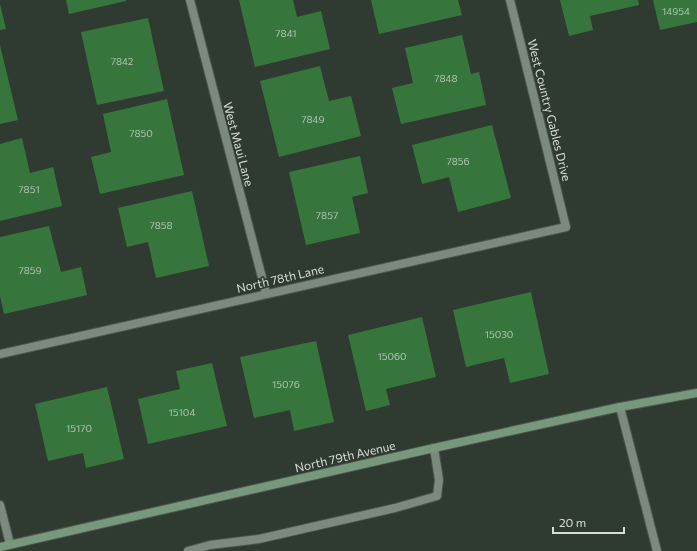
<svg xmlns="http://www.w3.org/2000/svg" width="697" height="551" font-family="Commissioner,sans-serif">
	<style>
		.building { fill: #36763d }
		.lines { fill: none; stroke-linecap: round; stroke-linejoin: round }
		.lane-casing { stroke: #4d574d; stroke-width: 10 }
		.street-casing { stroke: #4d574d; stroke-width: 10 }
		.secondary-casing { stroke: #4d574d; stroke-width: 10 }
		.lane { stroke: #7c8a7d; stroke-width: 8 }
		.street { stroke: #7c8a7d; stroke-width: 8 }
		.secondary { stroke: #77987a; stroke-width: 8 }
		.labels { text-anchor: middle; dominant-baseline: central; stroke-width: 3.5; stroke-linejoin: round; paint-order: stroke }
		.number-label { font-size: 10px; fill: #afc4b0 }
		.street-label { font-size: 12px; fill: #d7ded7; stroke: #2f3b30 }
	</style>
	<rect width="100%" height="100%" fill="#2f3b30"/>
	<g class="building">
		<path d="M 66,0 L 126,0 L 126,1 L 69,14 Z"/>
		<path d="M 239,0 L 293,0 L 297,17 L 321,11 L 330,49 L 255,67 Z"/>
		<path d="M 371,0 L 458,0 L 462,15 L 379,34 Z"/>
		<path d="M 560,0 L 638,0 L 639,5 L 590,16 L 593,30 L 569,36 Z"/>
		<path d="M 653,0 L 697,0 L 697,22 L 660,30 Z"/>
		<path d="M 0,4 L 6,29 L 0,30 Z"/>
		<path d="M 148,18 L 164,91 L 97,105 L 81,32 Z"/>
		<path d="M 462,35 L 471,74 L 479,72 L 486,105 L 401,124 L 392,88 L 413,83 L 405,48 Z"/>
		<path d="M 0,45 L 18,120 L 0,124 Z"/>
		<path d="M 320,66 L 329,101 L 351,96 L 361,136 L 279,157 L 260,81 Z"/>
		<path d="M 167,99 L 184,175 L 100,194 L 91,157 L 111,152 L 103,114 Z"/>
		<path d="M 492,125 L 511,198 L 458,212 L 449,177 L 422,184 L 412,145 Z"/>
		<path d="M 22,138 L 30,173 L 53,167 L 62,206 L 0,221 L 0,144 Z"/>
		<path d="M 360,156 L 368,193 L 352,197 L 360,233 L 306,245 L 289,172 Z"/>
		<path d="M 192,191 L 209,266 L 156,278 L 148,242 L 127,247 L 118,208 Z"/>
		<path d="M 49,226 L 61,272 L 81,267 L 87,295 L 4,314 L 0,296 L 0,237 Z"/>
		<path d="M 531,292 L 549,374 L 510,383 L 504,358 L 466,367 L 453,310 Z"/>
		<path d="M 422,317 L 436,377 L 386,389 L 390,405 L 366,411 L 348,335 Z"/>
		<path d="M 316,341 L 334,422 L 294,431 L 290,410 L 254,418 L 240,357 Z"/>
		<path d="M 212,363 L 227,426 L 148,444 L 138,399 L 180,389 L 176,371 Z"/>
		<path d="M 107,387 L 124,459 L 86,468 L 83,453 L 48,461 L 35,404 Z"/>
	</g>
	<g class="lines">
		<defs>
			<path id="lane" d="M 188,551 L 210,545 L 259,539 L 395,508 L 437,496 L 439,480 L 434,448"/>
			<g id="street">
				<path d="M 190,0 L 266,293"/>
				<path d="M 0,354 L 566,227 L 510,0"/>
				<path d="M 620,407 L 657,551"/>
				<path d="M 0,505 L 10,544"/>
			</g>
			<path id="secondary" d="M 0,547 L 434,448 L 620,407 L 697,393"/>
		</defs>
		<use href="#lane" class="lane-casing"/>
		<use href="#street" class="street-casing"/>
		<use href="#secondary" class="secondary-casing"/>
		<use href="#lane" class="lane"/>
		<use href="#street" class="street"/>
		<use href="#secondary" class="secondary"/>
	</g>
	<g class="labels">
		<g class="number-label">
			<text x="676" y="11">14954</text>
			<text x="286" y="33">7841</text>
			<text x="122" y="61">7842</text>
			<text x="446" y="78">7848</text>
			<text x="313" y="119">7849</text>
			<text x="141" y="133">7850</text>
			<text x="458" y="161">7856</text>
			<text x="29" y="189">7851</text>
			<text x="327" y="215">7857</text>
			<text x="161" y="225">7858</text>
			<text x="30" y="270">7859</text>
			<text x="499" y="334">15030</text>
			<text x="392" y="356">15060</text>
			<text x="286" y="384">15076</text>
			<text x="182" y="412">15104</text>
			<text x="79" y="428">15170</text>
		</g>
		<g class="street-label">
			<text transform="translate(550 110) rotate(76)">West Country Gables Drive</text>
			<text transform="translate(239 144) rotate(75)">West Maui Lane</text>
			<text transform="translate(280 278) rotate(-13)">North 78th Lane</text>
			<text transform="translate(345 456) rotate(-13)">North 79th Avenue</text>
		</g>
	</g>
	<path d="M553 527v6h71v-6" fill="none" stroke="#d7ded7" stroke-width="2"/>
	<text x="559" y="527" font-size="12" fill="#d7ded7" stroke="#2f3b30" stroke-width="3" paint-order="stroke">20 m</text>
</svg>
